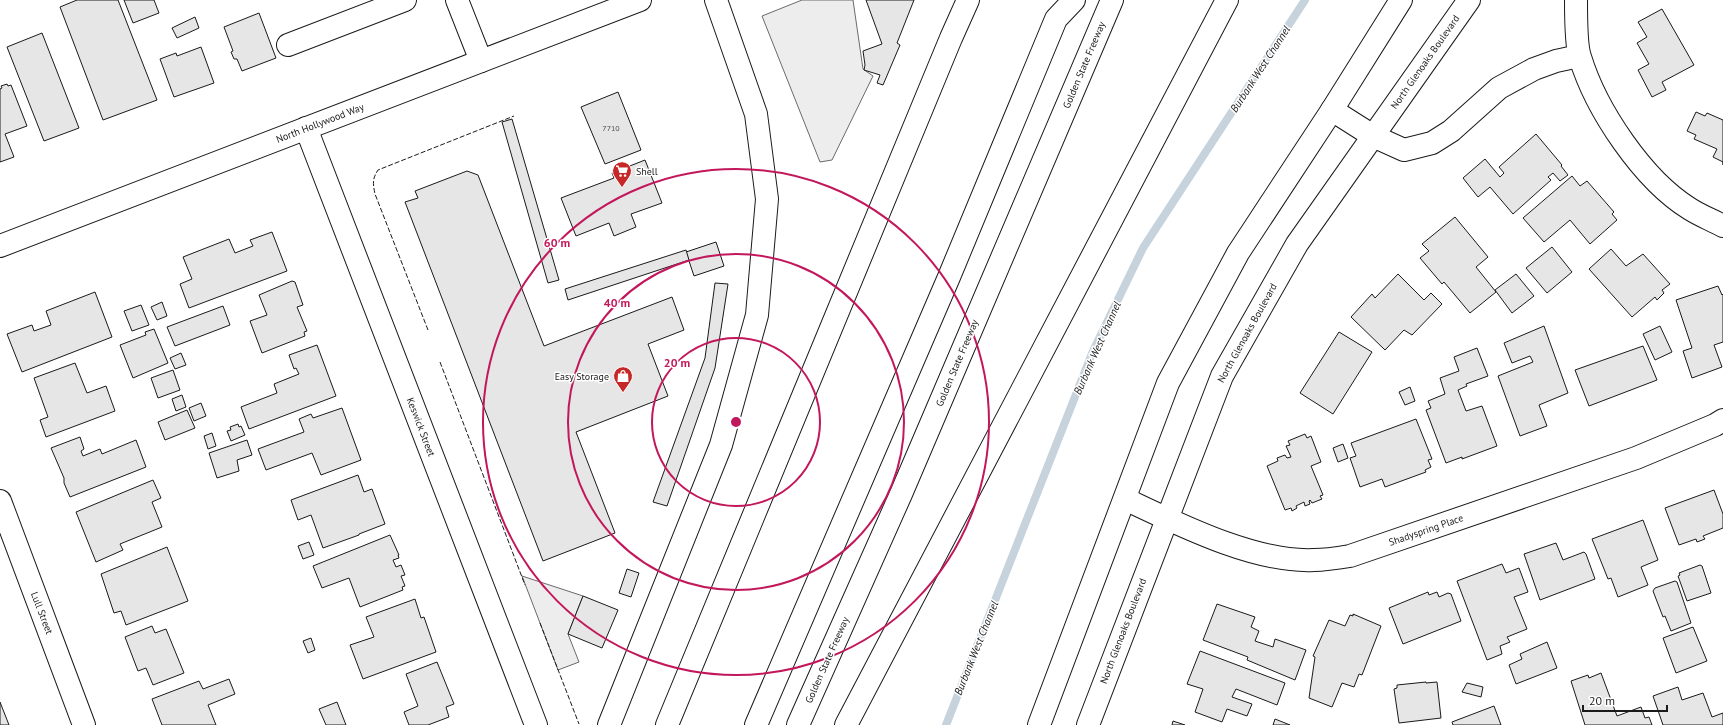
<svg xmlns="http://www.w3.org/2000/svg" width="1723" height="725" font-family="'PT Sans',sans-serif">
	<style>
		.parking { fill: #ededed; stroke: #6a6a6a }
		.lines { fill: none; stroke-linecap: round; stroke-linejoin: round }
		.stream { stroke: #c6d2dc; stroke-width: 8 }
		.building { fill: #e6e6e6; stroke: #1a1a1a }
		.street-casing { stroke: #1a1a1a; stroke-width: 24 }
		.secondary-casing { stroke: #1a1a1a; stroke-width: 24 }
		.highway-casing { stroke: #1a1a1a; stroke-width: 24 }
		.street { stroke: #fff; stroke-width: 22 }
		.secondary { stroke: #fff; stroke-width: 22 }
		.highway { stroke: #fff; stroke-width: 22 }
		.fence { stroke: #1a1a1a; stroke-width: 1; stroke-dasharray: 5 2; stroke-linecap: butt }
		.ring { fill: none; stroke: #c2185b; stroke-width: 2 }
		.labels { text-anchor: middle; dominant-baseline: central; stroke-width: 3; stroke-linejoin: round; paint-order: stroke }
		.number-label { font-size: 8px; fill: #4d4d4d }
		.street-label { font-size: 10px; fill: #1a1a1a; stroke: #fff }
		.poi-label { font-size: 10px; fill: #1a1a1a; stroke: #fff; text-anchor: start }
		.water-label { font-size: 11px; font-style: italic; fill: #1a1a1a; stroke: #fff }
		.centre { fill: #c2185b; stroke: #fff; stroke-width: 2 }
		.ring-label { font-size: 12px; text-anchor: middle; font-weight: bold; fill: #c2185b; stroke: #fff; stroke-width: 3; stroke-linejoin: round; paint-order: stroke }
	</style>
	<rect width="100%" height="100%" fill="#fff"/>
	<g class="parking">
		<path d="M 802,0 L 853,0 L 863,69 L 873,76 L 832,160 L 820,162 L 762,16 Z"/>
		<path d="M 522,576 L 583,596 L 568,634 L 579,662 L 558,670 Z"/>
	</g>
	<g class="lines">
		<path class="stream" d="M 946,725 L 1093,351 L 1143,248 L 1305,0"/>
	</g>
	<g class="building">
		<path d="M 77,0 L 118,0 L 157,100 L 103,120 L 60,7 Z"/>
		<path d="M 124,0 L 154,0 L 159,13 L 133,23 Z"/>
		<path d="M 866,0 L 914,0 L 897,43 L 900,45 L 883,85 L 877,83 L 880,75 L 864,70 L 865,65 L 863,51 L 882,44 Z"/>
		<path d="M 1662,9 L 1694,65 L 1662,82 L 1666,90 L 1652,97 L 1638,70 L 1649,64 L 1637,43 L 1647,37 L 1638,22 Z"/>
		<path d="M 259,13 L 276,58 L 242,71 L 237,59 L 234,59 L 231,52 L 233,51 L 224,27 Z"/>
		<path d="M 195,17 L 199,28 L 177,38 L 172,28 Z"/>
		<path d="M 42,33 L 79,128 L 44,141 L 7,47 Z"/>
		<path d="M 201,47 L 214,83 L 174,97 L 160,59 L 176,53 L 177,56 Z"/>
		<path d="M 7,84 L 8,86 L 11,85 L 27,126 L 5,134 L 14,157 L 0,162 L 0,89 L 2,88 L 1,86 Z"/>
		<path d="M 618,92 L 641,150 L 605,164 L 581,107 Z"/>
		<path d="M 1696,112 L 1705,116 L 1707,113 L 1723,120 L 1723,165 L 1723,162 L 1713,157 L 1717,149 L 1694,139 L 1696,135 L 1687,131 Z"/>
		<path d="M 512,119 L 559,280 L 548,283 L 502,122 Z"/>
		<path d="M 1536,134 L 1562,165 L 1561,166 L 1568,175 L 1560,181 L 1553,173 L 1548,177 L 1551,180 L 1513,214 L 1490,187 L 1478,197 L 1463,178 L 1485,159 L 1500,177 L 1504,173 L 1499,167 Z"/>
		<path d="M 645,160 L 662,203 L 631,214 L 636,227 L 614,236 L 609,223 L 576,236 L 561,198 L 614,178 L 612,173 Z"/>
		<path d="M 467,171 L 478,175 L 544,346 L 672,297 L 684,330 L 648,344 L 668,396 L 576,432 L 615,533 L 543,561 L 405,202 L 418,198 L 415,191 Z"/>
		<path d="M 1572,176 L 1580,186 L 1587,181 L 1614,212 L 1612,214 L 1617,220 L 1590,244 L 1570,220 L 1544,242 L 1523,218 Z"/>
		<path d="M 1455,217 L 1488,257 L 1476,267 L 1496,292 L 1470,313 L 1444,282 L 1442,284 L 1420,258 L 1429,251 L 1422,244 Z"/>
		<path d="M 272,232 L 287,271 L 189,308 L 180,284 L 192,279 L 183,257 L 229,239 L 235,253 L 253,246 L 250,240 Z"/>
		<path d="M 716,242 L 724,266 L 694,276 L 686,252 Z"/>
		<path d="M 1552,247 L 1572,272 L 1547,293 L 1526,268 Z"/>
		<path d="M 1611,249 L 1626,266 L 1643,254 L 1670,284 L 1662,290 L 1664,293 L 1657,300 L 1655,297 L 1632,317 L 1589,269 Z"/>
		<path d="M 686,250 L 689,260 L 568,300 L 565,289 Z"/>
		<path d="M 1398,274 L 1424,300 L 1431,293 L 1442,304 L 1412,335 L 1404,330 L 1385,350 L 1351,317 L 1372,294 L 1375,298 Z"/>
		<path d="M 1516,274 L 1534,296 L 1512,313 L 1495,290 Z"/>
		<path d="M 292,281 L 295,282 L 303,305 L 297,307 L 307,331 L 304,332 L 305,336 L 262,353 L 250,321 L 267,315 L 259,295 Z"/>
		<path d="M 715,283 L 728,284 L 715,368 L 667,506 L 653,502 L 705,358 Z"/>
		<path d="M 1718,286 L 1722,295 L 1723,294 L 1723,342 L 1714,345 L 1722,367 L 1692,378 L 1683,351 L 1692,348 L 1676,300 Z"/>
		<path d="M 95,292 L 112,337 L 22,372 L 7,334 L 32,325 L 34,331 L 51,325 L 46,311 Z"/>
		<path d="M 162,302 L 167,316 L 157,320 L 151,307 Z"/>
		<path d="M 141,305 L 149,325 L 132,331 L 124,311 Z"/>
		<path d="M 223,306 L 230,325 L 175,346 L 167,327 Z"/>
		<path d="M 1544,326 L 1568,393 L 1539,405 L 1547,426 L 1520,436 L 1498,376 L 1533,362 L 1530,356 L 1512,363 L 1504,343 Z"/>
		<path d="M 1660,326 L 1672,352 L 1655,360 L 1643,334 Z"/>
		<path d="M 154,329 L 168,363 L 133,378 L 120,345 L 146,335 L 145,332 Z"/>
		<path d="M 1339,332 L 1372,352 L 1333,414 L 1300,393 Z"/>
		<path d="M 317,345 L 336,396 L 249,429 L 241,407 L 277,393 L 274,384 L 299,374 L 296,368 L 294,369 L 289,355 Z"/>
		<path d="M 1643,346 L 1657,380 L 1589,406 L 1575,370 Z"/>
		<path d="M 1477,348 L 1488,376 L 1466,384 L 1467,386 L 1458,390 L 1466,411 L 1482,406 L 1497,446 L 1462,459 L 1462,457 L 1446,463 L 1426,410 L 1431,408 L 1428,401 L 1445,394 L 1440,378 L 1459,371 L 1454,357 Z"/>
		<path d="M 181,353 L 186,365 L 175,369 L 170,358 Z"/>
		<path d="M 75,363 L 87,393 L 106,386 L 115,411 L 46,437 L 40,420 L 48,417 L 34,378 Z"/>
		<path d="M 173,370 L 180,390 L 158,398 L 151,378 Z"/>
		<path d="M 1410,387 L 1415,401 L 1405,405 L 1399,392 Z"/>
		<path d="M 182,395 L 186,407 L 176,411 L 172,399 Z"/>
		<path d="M 201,403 L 206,416 L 194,421 L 189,408 Z"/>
		<path d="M 342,408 L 361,460 L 321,475 L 312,453 L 266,470 L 258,449 L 304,432 L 299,419 L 311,414 L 313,418 Z"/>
		<path d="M 187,410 L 195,428 L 165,440 L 158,422 Z"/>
		<path d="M 1416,419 L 1432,459 L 1428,460 L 1431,467 L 1425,470 L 1426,472 L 1385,487 L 1382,479 L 1360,487 L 1350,458 L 1356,456 L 1351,443 Z"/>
		<path d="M 238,424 L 239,427 L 241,426 L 245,435 L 231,441 L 227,431 L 231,430 L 230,427 Z"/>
		<path d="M 212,433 L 216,446 L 208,449 L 204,436 Z"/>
		<path d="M 1305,434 L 1307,438 L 1311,436 L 1321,462 L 1311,466 L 1323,495 L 1320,496 L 1322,499 L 1312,503 L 1310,500 L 1309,501 L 1310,504 L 1305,506 L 1304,502 L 1296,506 L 1297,508 L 1292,511 L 1291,508 L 1285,510 L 1267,466 L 1278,461 L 1277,458 L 1285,455 L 1287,458 L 1291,457 L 1286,446 L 1290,445 L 1288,441 Z"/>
		<path d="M 80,437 L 84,449 L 81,451 L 83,456 L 100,449 L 102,454 L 136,440 L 146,467 L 70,497 L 64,483 L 64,478 L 51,448 Z"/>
		<path d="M 247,440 L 252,455 L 237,460 L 239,471 L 217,478 L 209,453 Z"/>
		<path d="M 1343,444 L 1348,458 L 1338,462 L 1333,448 Z"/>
		<path d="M 358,475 L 364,492 L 372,489 L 385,524 L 359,534 L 359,535 L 323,548 L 311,515 L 298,520 L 291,500 Z"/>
		<path d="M 153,480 L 161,498 L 152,502 L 162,527 L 120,544 L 123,550 L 96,562 L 76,512 Z"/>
		<path d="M 1714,490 L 1723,514 L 1723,528 L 1703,536 L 1705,539 L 1697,542 L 1696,539 L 1679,545 L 1665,508 Z"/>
		<path d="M 1643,520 L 1658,560 L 1641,567 L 1648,585 L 1618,597 L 1611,578 L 1608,579 L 1592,539 Z"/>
		<path d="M 390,535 L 399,555 L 398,555 L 399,558 L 393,560 L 396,567 L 401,565 L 405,575 L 401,576 L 405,586 L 402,587 L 403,590 L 360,607 L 349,578 L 322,588 L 313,566 Z"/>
		<path d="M 309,542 L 314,555 L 303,559 L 298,546 Z"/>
		<path d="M 1556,543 L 1563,560 L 1584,552 L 1586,554 L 1595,579 L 1540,600 L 1524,554 Z"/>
		<path d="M 167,547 L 188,601 L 126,625 L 121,611 L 114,613 L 101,574 Z"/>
		<path d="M 1502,564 L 1506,573 L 1519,568 L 1528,592 L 1514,597 L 1527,629 L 1507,637 L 1510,642 L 1500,646 L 1502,654 L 1487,660 L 1457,581 Z"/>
		<path d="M 1700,565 L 1702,566 L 1711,593 L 1687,601 L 1678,576 L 1680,575 L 1679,573 Z"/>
		<path d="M 627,569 L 639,573 L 631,597 L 619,593 Z"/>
		<path d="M 1675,581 L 1677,582 L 1691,623 L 1671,631 L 1665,616 L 1663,617 L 1653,591 L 1655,588 Z"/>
		<path d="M 1428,592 L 1429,595 L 1437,592 L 1439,597 L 1448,593 L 1451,594 L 1461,621 L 1403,644 L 1389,608 Z"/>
		<path d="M 583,596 L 618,610 L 602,648 L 568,634 Z"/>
		<path d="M 415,599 L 421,618 L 424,617 L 436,652 L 363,679 L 350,645 L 374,637 L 366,617 Z"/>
		<path d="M 1217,604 L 1255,617 L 1251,627 L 1259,631 L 1255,641 L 1273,647 L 1275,639 L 1306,650 L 1295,680 L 1247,660 L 1248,657 L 1203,640 Z"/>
		<path d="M 1353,614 L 1381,626 L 1362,675 L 1359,674 L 1354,687 L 1342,683 L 1332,707 L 1309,698 L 1315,657 L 1313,656 L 1329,620 L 1345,626 L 1350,615 L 1353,616 Z"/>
		<path d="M 152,626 L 155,633 L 166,629 L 184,673 L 153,685 L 146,668 L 138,671 L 125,637 Z"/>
		<path d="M 1693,627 L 1707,661 L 1676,673 L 1663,638 Z"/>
		<path d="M 311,638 L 315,650 L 308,653 L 303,641 Z"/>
		<path d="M 1547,642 L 1557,668 L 1516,684 L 1509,665 L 1522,659 L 1520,654 Z"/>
		<path d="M 1200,651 L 1285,683 L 1277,705 L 1236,689 L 1232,697 L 1252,704 L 1247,716 L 1227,709 L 1222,722 L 1195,712 L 1203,689 L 1187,684 Z"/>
		<path d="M 437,662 L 454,704 L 446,707 L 449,717 L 428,725 L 409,725 L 404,712 L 418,706 L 406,674 Z"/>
		<path d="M 1601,673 L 1617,716 L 1641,707 L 1645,718 L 1649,717 L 1652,725 L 1585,725 L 1571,681 L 1588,675 L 1589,678 Z"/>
		<path d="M 229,679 L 235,694 L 208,705 L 216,725 L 162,725 L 152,699 L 199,681 L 203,689 Z"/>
		<path d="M 1426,682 L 1426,683 L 1437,682 L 1441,718 L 1399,723 L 1394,689 L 1397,688 L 1397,685 Z"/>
		<path d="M 1467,683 L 1483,687 L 1481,697 L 1462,692 Z"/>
		<path d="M 1678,687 L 1682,700 L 1703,693 L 1712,717 L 1723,713 L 1723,725 L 1663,725 L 1653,696 Z"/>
		<path d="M 0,702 L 9,725 L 0,725 Z"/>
		<path d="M 337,702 L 346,725 L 326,725 L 319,709 Z"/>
		<path d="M 1494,706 L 1501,725 L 1453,725 L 1452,722 Z"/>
		<path d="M 1275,719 L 1290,725 L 1273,725 Z"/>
		<path d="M 1173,721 L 1185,725 L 1172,725 Z"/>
	</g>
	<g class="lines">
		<defs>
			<g id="street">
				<path d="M 457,0 L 481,61"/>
				<path d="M 1576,0 C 1576,13 1576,46 1580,57 C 1596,110 1643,180 1690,209 C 1701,216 1712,220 1723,226"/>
				<path d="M 288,45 L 405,0"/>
				<path d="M 1332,110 L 1373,136 L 1404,150 L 1432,143 L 1451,131 L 1499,88 L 1534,69 L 1556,61 L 1579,56"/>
				<path d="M 306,128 L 536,725"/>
				<path d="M 1125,499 C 1178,524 1255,563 1314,560 C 1326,560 1338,558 1350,556 L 1636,458 L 1715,425 L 1723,420"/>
				<path d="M 0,501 L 84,725"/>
			</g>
			<g id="secondary">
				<path d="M 0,246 L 640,0"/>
				<path d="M 1039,725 L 1168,383 L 1238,253 L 1332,110 L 1401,0"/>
				<path d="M 1088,725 L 1222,376 L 1297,244 L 1469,0"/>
			</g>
			<g id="highway">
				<path d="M 609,725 L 721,445 L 757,315 L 767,199 L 756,114 L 716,0"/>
				<path d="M 667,725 L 951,38 L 968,0"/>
				<path d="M 756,725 L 949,277 L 1056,19 L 1074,0"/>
				<path d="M 798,725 L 901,494 L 1112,0"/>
				<path d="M 846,725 L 1227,0"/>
			</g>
		</defs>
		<use href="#street" class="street-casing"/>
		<use href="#secondary" class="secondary-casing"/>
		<use href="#highway" class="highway-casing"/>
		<use href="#street" class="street"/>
		<use href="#secondary" class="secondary"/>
		<use href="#highway" class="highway"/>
		<g class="fence">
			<path d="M 428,330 L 375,194 C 373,184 372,179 378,170 L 514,116"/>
			<path d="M 440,362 L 525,585"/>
			<path d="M 540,623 L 579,724"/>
		</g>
	</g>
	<g class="ring">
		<circle cx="736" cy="422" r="84"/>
		<circle cx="736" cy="422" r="168"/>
		<circle cx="736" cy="422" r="253"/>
	</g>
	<defs>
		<symbol id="supermarket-pin" viewBox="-11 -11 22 30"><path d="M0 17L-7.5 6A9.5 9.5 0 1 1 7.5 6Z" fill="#c62828" stroke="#fff"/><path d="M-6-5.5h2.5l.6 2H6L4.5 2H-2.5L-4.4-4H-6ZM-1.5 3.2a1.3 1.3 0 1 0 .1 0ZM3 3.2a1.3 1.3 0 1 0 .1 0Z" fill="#fff"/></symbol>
		<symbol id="shop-pin" viewBox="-11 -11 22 30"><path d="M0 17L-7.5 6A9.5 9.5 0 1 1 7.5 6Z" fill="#c62828" stroke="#fff"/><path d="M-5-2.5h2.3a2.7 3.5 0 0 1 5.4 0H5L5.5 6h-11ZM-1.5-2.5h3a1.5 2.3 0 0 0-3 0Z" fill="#fff"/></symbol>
	</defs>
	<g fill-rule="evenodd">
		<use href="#supermarket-pin" x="611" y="160" width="22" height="30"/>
		<use href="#shop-pin" x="612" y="365" width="22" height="30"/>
	</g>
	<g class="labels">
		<g class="number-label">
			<text x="611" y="128">7710</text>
		</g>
		<g class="street-label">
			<text transform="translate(1425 62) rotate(-55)">North Glenoaks Boulevard</text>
			<text transform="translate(1084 65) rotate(-67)">Golden State Freeway</text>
			<text transform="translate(320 123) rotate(-21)">North Hollywood Way</text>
			<text transform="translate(1247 333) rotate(-61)">North Glenoaks Boulevard</text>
			<text transform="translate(957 363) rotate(-67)">Golden State Freeway</text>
			<text transform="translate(421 427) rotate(69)">Keswick Street</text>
			<text transform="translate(1426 530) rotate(-19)">Shadyspring Place</text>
			<text transform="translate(42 613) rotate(69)">Lull Street</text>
			<text transform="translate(1123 631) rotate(-69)">North Glenoaks Boulevard</text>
			<text transform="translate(827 660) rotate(-66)">Golden State Freeway</text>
		</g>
		<g class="poi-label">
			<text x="636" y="171">Shell</text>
			<text x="609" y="376" text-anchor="end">Easy Storage</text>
		</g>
		<g class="water-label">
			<text transform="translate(1260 69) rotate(-57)">Burbank West Channel</text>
			<text transform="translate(1097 348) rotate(-66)">Burbank West Channel</text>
			<text transform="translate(976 648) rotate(-68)">Burbank West Channel</text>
		</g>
	</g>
	<circle cx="736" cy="422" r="6" class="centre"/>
	<g class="ring-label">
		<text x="557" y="247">60 m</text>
		<text x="617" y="307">40 m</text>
		<text x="677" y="367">20 m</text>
	</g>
	<path d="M1583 705v6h84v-6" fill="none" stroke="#1a1a1a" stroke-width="2"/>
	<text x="1589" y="705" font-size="12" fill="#1a1a1a" stroke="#ffffff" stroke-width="3" paint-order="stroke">20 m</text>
</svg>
